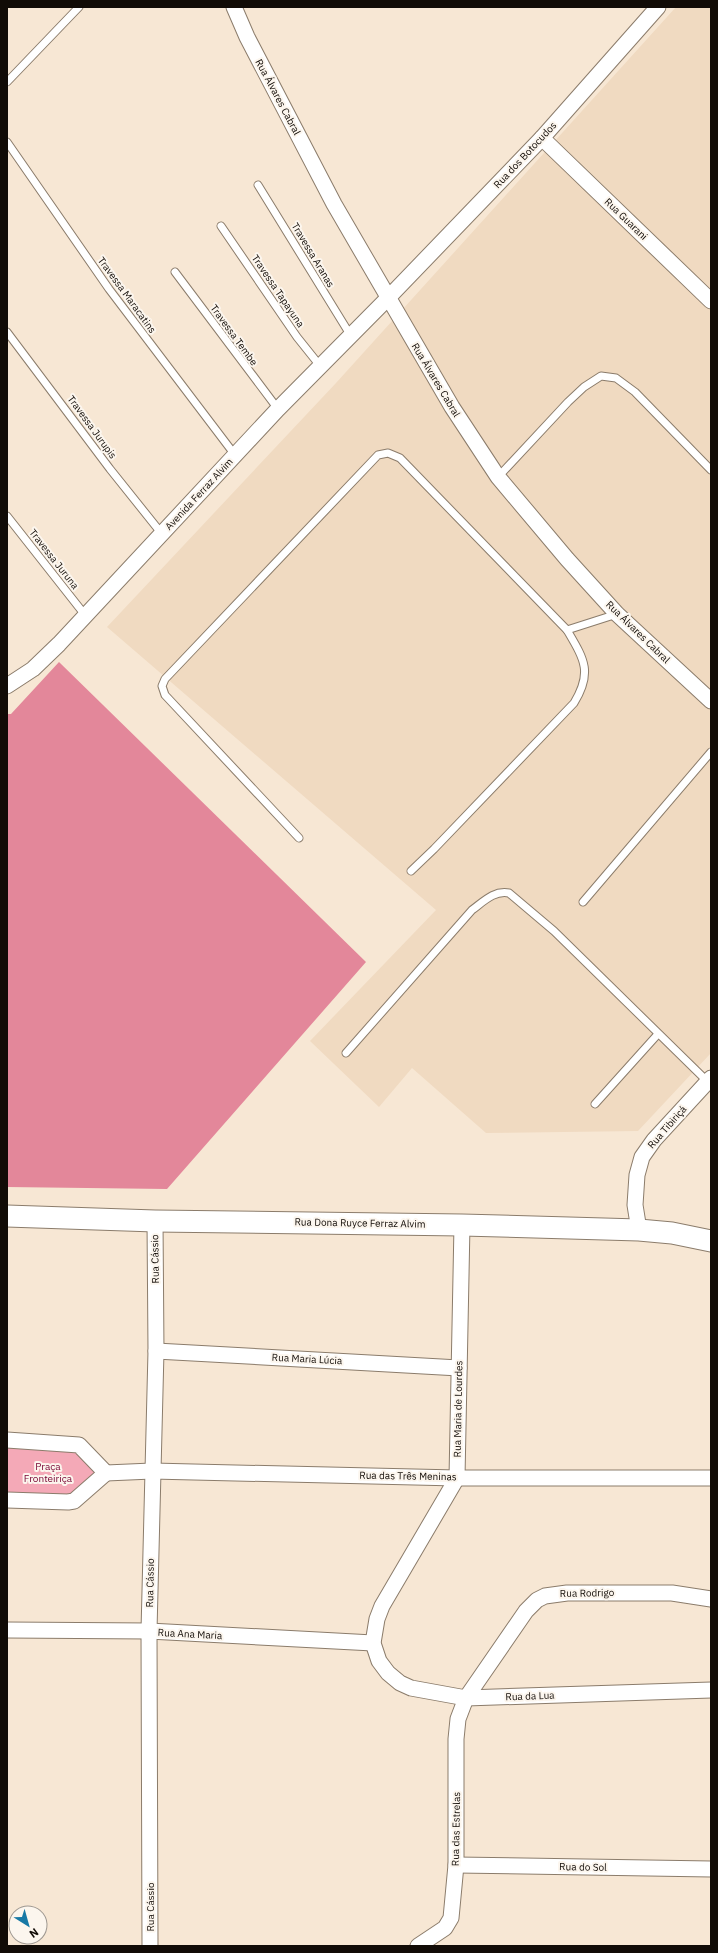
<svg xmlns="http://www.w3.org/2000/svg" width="718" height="1953" font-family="'IBM Plex Sans',sans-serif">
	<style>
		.built { fill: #f0dac1 }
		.green { fill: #f4a9b7 }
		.forest { fill: #e3879a }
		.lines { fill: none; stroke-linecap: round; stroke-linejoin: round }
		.lane-casing { stroke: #8b7c6b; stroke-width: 9 }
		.street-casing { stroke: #8b7c6b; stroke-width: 17 }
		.secondary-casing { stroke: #8b7c6b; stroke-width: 23 }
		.lane { stroke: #fff; stroke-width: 7 }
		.street { stroke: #fff; stroke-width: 15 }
		.secondary { stroke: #fff; stroke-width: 21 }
		.labels { text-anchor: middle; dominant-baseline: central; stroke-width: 4; stroke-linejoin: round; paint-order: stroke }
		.street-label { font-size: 10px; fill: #110b06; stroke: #fcf6ee }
		.park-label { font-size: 10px; fill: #760332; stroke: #fcf6ee }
	</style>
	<rect width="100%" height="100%" fill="#f7e7d4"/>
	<path class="built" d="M 676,7 L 711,7 L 711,1053 L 638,1131 L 486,1133 L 412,1068 L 379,1107 L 310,1041 L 436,910 L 107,627 L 336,383 Z"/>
	<path class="green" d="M 7,1440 L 74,1444 L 106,1473 L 80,1497 L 7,1500 Z"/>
	<path class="forest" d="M 59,662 L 366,962 L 167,1189 L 7,1187 L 7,714 L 11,714 Z"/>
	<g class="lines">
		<defs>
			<g id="lane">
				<path d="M 7,82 L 79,7"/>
				<path d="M 7,142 L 109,289 L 235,455"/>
				<path d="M 258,185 L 351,336"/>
				<path d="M 221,226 L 297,337 L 321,367"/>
				<path d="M 175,272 L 278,409"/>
				<path d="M 7,332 L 110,469 L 162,534"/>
				<path d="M 498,477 L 568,402 L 584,387 L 601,376 L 616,378 L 635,392 L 711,470"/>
				<path d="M 7,516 L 85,615"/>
				<path d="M 299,838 L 165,695 L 162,686 L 165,679 L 378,455 L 388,453 L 400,458 L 567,630 L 617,614"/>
				<path d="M 411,871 L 434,849 L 574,703 C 593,672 584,659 567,630"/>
				<path d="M 583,902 L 711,752"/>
				<path d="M 346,1053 L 472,910 C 483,902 494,890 509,893 L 554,931 L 708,1082"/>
				<path d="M 595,1104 L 658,1034"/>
			</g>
			<g id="street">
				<path d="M 234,7 L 247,37 L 334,204 L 452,407 L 498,477 L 567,559 L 617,614 L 711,701"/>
				<path d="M 542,138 L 711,301"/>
				<path d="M 7,686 L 33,669 L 59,644 L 278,409 L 387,299 L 542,138 L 658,7"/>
				<path d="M 462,1225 L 457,1478 L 382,1606 L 377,1619 L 373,1643 L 379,1661 L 388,1673 L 400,1683 L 411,1688 L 466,1698 L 711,1690"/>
				<path d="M 639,1230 L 635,1205 L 637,1175 L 642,1157 L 654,1140 L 711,1078"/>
				<path d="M 156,1351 L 459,1368"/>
				<path d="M 7,1440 L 79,1445 L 106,1473"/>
				<path d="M 106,1473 L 152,1471 L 457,1478 L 711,1478"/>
				<path d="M 7,1500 L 68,1502 L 74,1501 L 106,1473"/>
				<path d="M 7,1630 L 149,1631 L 373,1643"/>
				<path d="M 456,1865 L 711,1869"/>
				<path d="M 150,1946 L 149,1631 L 156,1351 L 155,1221"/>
				<path d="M 418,1946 L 445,1928 L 451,1918 L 456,1865 L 456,1739 L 458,1719 L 466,1698 L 526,1611 L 537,1600 L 545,1596 L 567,1593 L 672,1593 L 711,1599"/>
			</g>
			<path id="secondary" d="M 7,1216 L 155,1221 L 462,1225 L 639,1230 L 672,1233 L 711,1241"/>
		</defs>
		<use href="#lane" class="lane-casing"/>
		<use href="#street" class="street-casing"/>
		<use href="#secondary" class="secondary-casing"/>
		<use href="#lane" class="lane"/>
		<use href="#street" class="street"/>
		<use href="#secondary" class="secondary"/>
	</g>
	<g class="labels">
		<g class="street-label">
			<text transform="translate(278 97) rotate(62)">Rua Álvares Cabral</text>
			<text transform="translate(525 155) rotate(-47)">Rua dos Botocudos</text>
			<text transform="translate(626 219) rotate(44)">Rua Guarani</text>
			<text transform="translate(313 255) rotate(59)">Travessa Aranas</text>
			<text transform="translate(278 291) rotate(56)">Travessa Tapayuna</text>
			<text transform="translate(127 295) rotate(54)">Travessa Maracatins</text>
			<text transform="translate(234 335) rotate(54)">Travessa Tembe</text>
			<text transform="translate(436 380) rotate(59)">Rua Álvares Cabral</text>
			<text transform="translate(92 427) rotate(54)">Travessa Jurupis</text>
			<text transform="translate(199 494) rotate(-47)">Avenida Ferraz Alvim</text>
			<text transform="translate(54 559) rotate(52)">Travessa Juruna</text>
			<text transform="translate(638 632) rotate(44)">Rua Álvares Cabral</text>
			<text transform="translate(667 1127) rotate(-49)">Rua Tibiriçá</text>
			<text transform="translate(360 1223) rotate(1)">Rua Dona Ruyce Ferraz Alvim</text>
			<text transform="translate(155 1259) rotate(-91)">Rua Cássio</text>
			<text transform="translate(307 1359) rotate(3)">Rua Maria Lúcia</text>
			<text transform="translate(458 1409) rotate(-89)">Rua Maria de Lourdes</text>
			<text transform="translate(408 1476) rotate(1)">Rua das Três Meninas</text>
			<text transform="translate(150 1583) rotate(-89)">Rua Cássio</text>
			<text transform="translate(587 1593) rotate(-1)">Rua Rodrigo</text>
			<text transform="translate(190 1634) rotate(3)">Rua Ana Maria</text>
			<text transform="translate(530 1696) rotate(-2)">Rua da Lua</text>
			<text transform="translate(456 1829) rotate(-89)">Rua das Estrelas</text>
			<text transform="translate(583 1867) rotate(1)">Rua do Sol</text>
			<text transform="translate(150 1907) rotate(-90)">Rua Cássio</text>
		</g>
		<g class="park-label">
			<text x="48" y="1466">Praça<tspan x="48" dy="12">Fronteiriça</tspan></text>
		</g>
	</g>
	<rect width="718" height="1953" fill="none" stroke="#110b06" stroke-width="16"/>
	<g transform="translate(28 1925) rotate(143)"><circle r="19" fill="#fcf6ee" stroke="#9e9891"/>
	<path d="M0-3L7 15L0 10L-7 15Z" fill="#1879a5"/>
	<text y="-6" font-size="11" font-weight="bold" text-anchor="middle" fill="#110b06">N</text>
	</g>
</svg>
